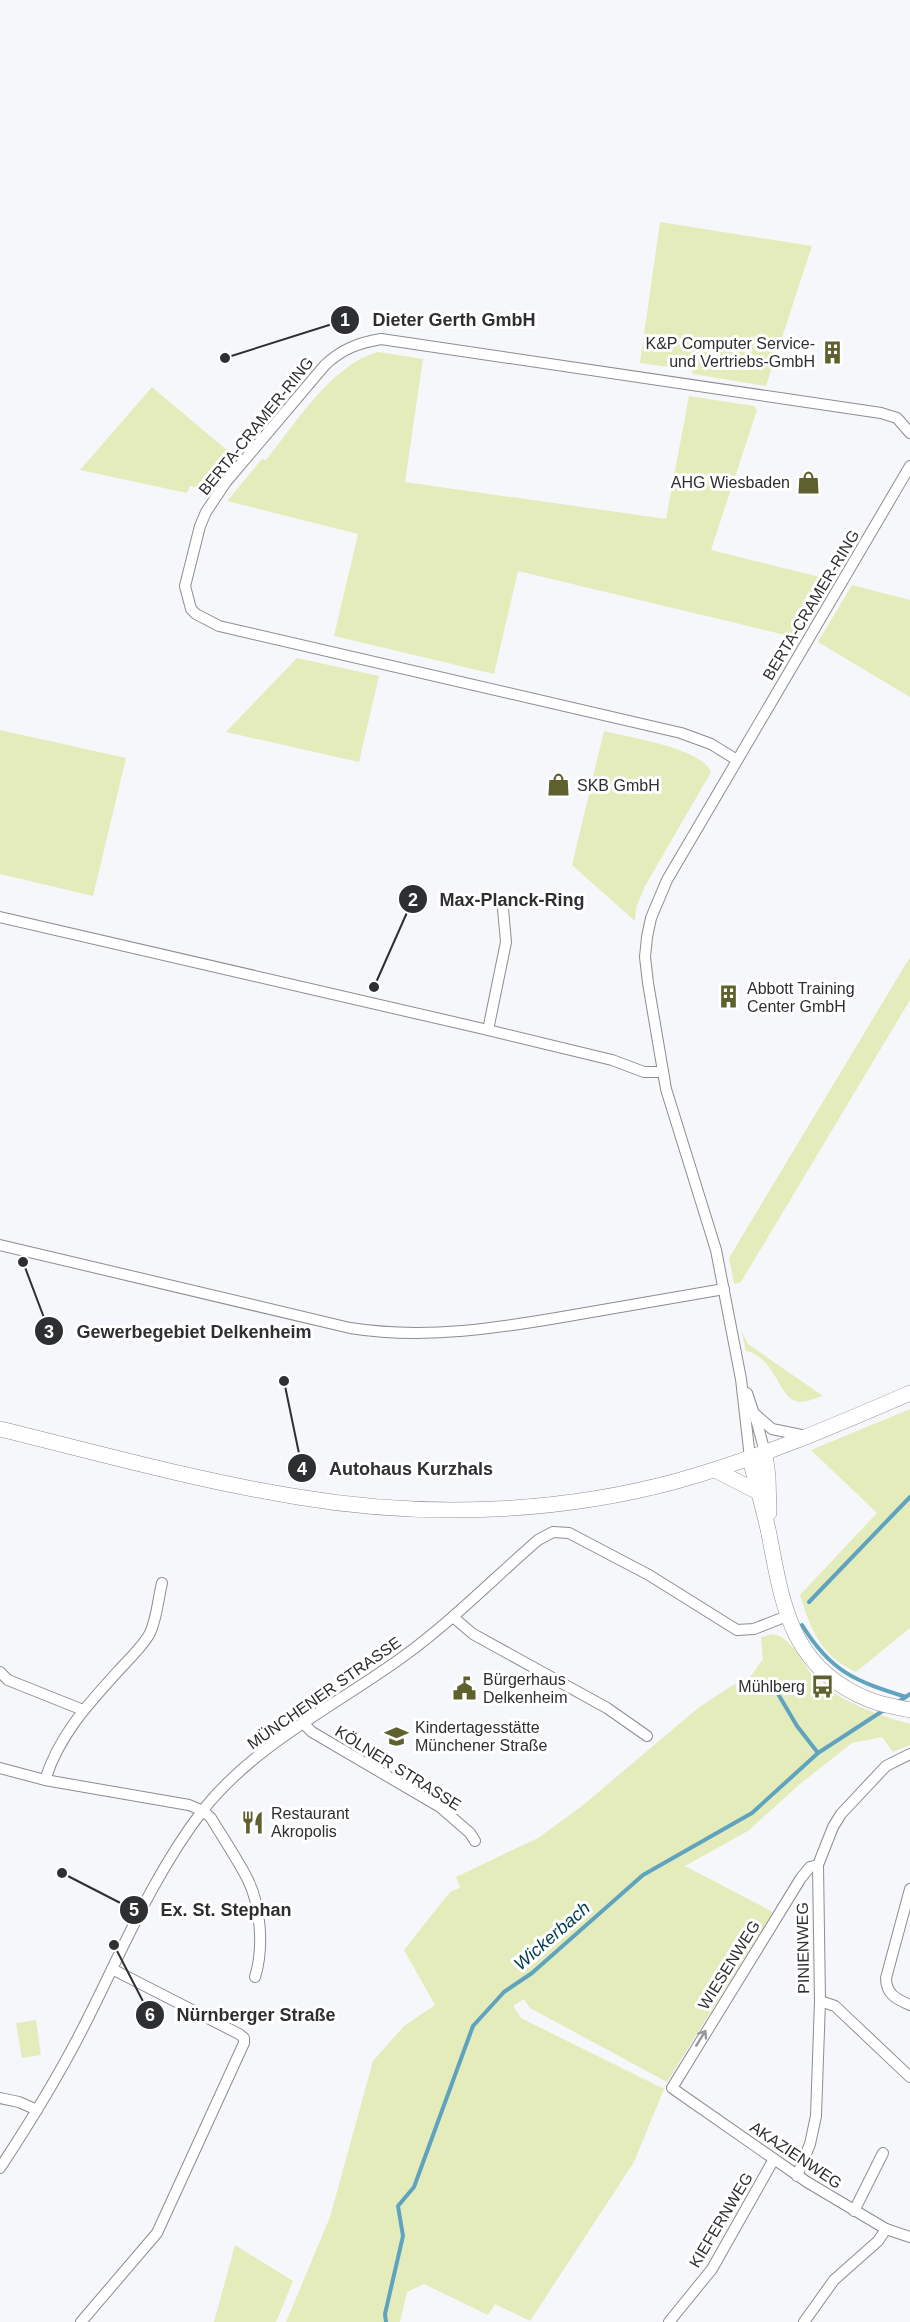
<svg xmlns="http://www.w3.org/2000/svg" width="910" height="2322" font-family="Arial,sans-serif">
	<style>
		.green { fill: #e4ecbc }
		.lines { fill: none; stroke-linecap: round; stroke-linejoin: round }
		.stream { stroke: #60a3bf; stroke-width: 4 }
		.minor-casing { stroke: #8c8d90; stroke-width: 12 }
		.secondary-casing { stroke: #8c8d90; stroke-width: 16 }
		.minor { stroke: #fff; stroke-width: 10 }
		.secondary { stroke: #fff; stroke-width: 15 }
		.oneway { stroke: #969798 }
		.labels { text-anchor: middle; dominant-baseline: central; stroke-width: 6; stroke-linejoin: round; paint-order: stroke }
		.poi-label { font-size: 16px; fill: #2e2f30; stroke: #fff; text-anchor: start }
		.street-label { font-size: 16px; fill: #2e2f30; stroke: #fff }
		.water-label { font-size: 18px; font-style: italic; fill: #003d51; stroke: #fff }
		.leader { fill: none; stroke: #2e2f30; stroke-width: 2 }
		.callout-dot { fill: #2e2f30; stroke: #fff; stroke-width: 2 }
		.mark-label { font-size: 18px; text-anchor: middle; font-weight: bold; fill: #fff }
		.callout-label { font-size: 18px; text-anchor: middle; font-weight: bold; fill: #2e2f30; stroke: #fff; stroke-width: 6; stroke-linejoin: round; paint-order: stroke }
	</style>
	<rect width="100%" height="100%" fill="#f6f7fa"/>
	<g class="green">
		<path d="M 660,222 L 812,246 L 766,386 L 693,374 L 692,370 L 640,363 Z"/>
		<path d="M 378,352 L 423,359 L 405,482 L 666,519 L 689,396 L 754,406 L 757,410 L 711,550 L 828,579 L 829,583 L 798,638 L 518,571 L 494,674 L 334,636 L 358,534 L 227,501 L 262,459 L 266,460 C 296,423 331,365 378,352 Z"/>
		<path d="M 152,387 L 235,457 L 207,490 L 190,486 L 187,493 L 80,470 Z"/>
		<path d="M 852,585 L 910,600 L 910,697 L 818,642 Z"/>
		<path d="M 297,658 L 379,676 L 359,762 L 226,732 Z"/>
		<path d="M 0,730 L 126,758 L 93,896 L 0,874 Z"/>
		<path d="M 604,731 C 627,737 702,748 711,772 L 645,886 L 636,908 L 635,921 L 572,865 Z"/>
		<path d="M 910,957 L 910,1000 L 741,1282 L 734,1284 L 729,1258 Z"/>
		<path d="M 741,1330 L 748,1344 L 823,1396 C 816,1398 803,1404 795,1401 C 778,1394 774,1357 746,1351 Z"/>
		<path d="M 910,1409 L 910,1628 L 856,1672 C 821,1656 811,1630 800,1595 L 877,1513 L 811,1450 Z"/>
		<path d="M 773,1634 C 796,1639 803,1670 821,1684 C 848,1704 877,1715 910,1724 L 910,1745 L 893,1752 L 882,1737 L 852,1743 L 800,1784 L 748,1831 L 685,1866 L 773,1912 L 667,2082 L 530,2008 L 524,1999 L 513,2006 L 521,2018 L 664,2089 L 634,2162 L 530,2321 L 495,2304 L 488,2315 L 424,2284 L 407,2292 L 400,2322 L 286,2322 L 330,2217 L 373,2061 L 404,2026 L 435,2005 L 404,1950 L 450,1892 L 460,1888 L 456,1877 L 538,1838 L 582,1806 L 698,1708 L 733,1685 L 750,1677 L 763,1659 L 761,1637 Z"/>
		<path d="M 36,2020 L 41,2055 L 22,2058 L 16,2023 Z"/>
		<path d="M 235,2245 L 293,2281 L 276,2322 L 214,2322 Z"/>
	</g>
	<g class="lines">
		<g class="stream">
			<path d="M 809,1602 L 910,1497"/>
			<path d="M 802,1625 C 831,1672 855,1681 906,1697"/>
			<path d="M 771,1682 L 797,1726 L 818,1753"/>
			<path d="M 898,1702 L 910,1694"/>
			<path d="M 386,2322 L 385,2314 L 403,2236 L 398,2206 L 414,2187 L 473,2026 L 504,1992 L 532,1973 L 643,1875 L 752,1813 L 818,1753 L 884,1710"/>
		</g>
		<defs>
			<g id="minor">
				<path d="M 737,760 L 711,744 L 681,733 L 219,626 L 196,614 L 191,609 L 185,586 L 200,526 L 206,512 L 226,482 L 325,365 C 342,349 358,343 381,339 L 881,413 L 897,418 L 910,433"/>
				<path d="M 0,917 L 488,1030 L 612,1060 L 644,1072 L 663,1072"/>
				<path d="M 488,1030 L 506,942 L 503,909"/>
				<path d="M 0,1245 L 350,1328 C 426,1340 500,1328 574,1315 C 624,1306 674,1298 724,1289"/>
				<path d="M 747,1393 L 758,1426 L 765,1453"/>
				<path d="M 756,1415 L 772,1429 L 806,1436"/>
				<path d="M 750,1458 L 741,1379 L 716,1250 L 666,1089 L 648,983 L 645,957 L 647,937 L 651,918 L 667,880 L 910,466"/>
				<path d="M 453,1617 L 473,1634 L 607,1708 L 647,1736"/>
				<path d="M 0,1672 L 8,1680 L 83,1710"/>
				<path d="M 303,1723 L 312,1732 L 440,1807 L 470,1833 L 475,1841"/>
				<path d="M 0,1768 L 45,1780 L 189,1805 L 203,1811 L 211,1818 C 223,1838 236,1857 247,1878 C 261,1905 264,1948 255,1977"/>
				<path d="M 45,1780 C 59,1735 89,1703 120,1669 C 130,1658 143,1646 150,1633 C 157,1618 158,1599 162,1583"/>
				<path d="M 818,1865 L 810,1867 L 801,1878 L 672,2088 L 807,2182 L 886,2229 L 910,2237"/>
				<path d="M 910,1889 L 886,1978 C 886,1994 896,1999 910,2005"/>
				<path d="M 820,2001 L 835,2006 L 910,2077"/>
				<path d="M 0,2098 L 19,2102 L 37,2110"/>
				<path d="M 0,2168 C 31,2121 60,2074 85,2024 C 122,1951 153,1875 203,1810 C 256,1743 337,1705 404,1656 C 452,1621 493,1579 538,1540 L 553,1532 L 569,1533 L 649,1575 L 737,1630 L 754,1629 L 787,1616"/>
				<path d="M 797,2176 L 810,2144 L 816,2116 L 820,2001 L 818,1865 L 833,1827 L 841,1814 L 886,1766 L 910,1754"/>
				<path d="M 854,2211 L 883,2153"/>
				<path d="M 81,2322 L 157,2233 L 244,2043 L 244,2038 L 239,2034 L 112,1969"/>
				<path d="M 669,2322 L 712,2269 L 774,2159"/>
				<path d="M 804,2322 L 834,2280 L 878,2241 L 886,2229"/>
			</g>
			<g id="secondary">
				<path d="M 0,1429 C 99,1453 198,1481 298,1497 C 423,1518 555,1514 677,1481 C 757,1459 834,1426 910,1393"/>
				<path d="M 765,1453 L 768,1477 L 769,1513"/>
				<path d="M 750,1458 C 756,1484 764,1509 769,1534 C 783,1607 791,1669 870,1700 C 882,1705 897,1707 910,1710"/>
				<path d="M 715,1470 L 758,1492"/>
			</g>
		</defs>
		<use href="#minor" class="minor-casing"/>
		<use href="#secondary" class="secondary-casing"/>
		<use href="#minor" class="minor"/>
		<use href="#secondary" class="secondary"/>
	</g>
	<defs><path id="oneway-shaft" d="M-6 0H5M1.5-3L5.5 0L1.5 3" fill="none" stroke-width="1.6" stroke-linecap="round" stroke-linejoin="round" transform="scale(1.5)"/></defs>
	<use class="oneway" href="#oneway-shaft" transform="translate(701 2038) rotate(-58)"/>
	<defs>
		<symbol id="building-bare" viewBox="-9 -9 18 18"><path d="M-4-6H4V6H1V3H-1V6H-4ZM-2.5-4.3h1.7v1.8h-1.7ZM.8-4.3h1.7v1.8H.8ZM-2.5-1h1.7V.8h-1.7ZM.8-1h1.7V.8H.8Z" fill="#5e602d" stroke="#fff" stroke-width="2.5" paint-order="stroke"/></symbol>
		<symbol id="shop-bare" viewBox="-9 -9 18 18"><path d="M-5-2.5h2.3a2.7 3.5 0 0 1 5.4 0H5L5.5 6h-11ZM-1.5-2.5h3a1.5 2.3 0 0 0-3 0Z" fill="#5e602d" stroke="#fff" stroke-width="2.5" paint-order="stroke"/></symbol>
		<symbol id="bus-bare" viewBox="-9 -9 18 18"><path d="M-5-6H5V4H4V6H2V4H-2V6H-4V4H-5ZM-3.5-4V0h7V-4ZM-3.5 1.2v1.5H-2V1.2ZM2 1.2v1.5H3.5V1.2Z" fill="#5e602d" stroke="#fff" stroke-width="2.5" paint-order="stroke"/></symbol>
		<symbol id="civic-bare" viewBox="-9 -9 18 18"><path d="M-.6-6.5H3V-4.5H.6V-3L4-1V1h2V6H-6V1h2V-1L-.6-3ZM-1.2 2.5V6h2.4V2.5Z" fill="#5e602d" stroke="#fff" stroke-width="2.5" paint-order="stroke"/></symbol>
		<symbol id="school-bare" viewBox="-9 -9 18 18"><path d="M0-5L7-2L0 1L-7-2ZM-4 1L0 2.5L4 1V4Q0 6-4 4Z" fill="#5e602d" stroke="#fff" stroke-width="2.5" paint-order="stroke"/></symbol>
		<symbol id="restaurant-bare" viewBox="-9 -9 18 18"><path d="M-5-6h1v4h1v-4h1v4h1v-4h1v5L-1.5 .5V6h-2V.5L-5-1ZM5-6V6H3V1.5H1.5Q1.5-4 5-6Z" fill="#5e602d" stroke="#fff" stroke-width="2.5" paint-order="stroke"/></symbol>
	</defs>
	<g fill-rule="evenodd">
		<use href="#building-bare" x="816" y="336" width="33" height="33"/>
		<use href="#shop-bare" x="792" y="466" width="33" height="33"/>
		<use href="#shop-bare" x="542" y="768" width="33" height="33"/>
		<use href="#building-bare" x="712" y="980" width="33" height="33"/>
		<use href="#bus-bare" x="806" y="1670" width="33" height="33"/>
		<use href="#civic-bare" x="448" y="1672" width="33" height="33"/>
		<use href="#school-bare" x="380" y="1720" width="33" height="33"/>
		<use href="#restaurant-bare" x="236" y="1806" width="33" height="33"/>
	</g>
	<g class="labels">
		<g class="poi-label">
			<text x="815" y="343" text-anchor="end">K&amp;P Computer Service-<tspan x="815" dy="18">und Vertriebs-GmbH</tspan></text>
			<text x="790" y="482" text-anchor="end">AHG Wiesbaden</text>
			<text x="577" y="785">SKB GmbH</text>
			<text x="747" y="988">Abbott Training<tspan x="747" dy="18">Center GmbH</tspan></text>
			<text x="483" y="1679">Bürgerhaus<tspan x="483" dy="18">Delkenheim</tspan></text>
			<text x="805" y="1686" text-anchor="end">Mühlberg</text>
			<text x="415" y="1727">Kindertagesstätte<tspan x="415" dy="18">Münchener Straße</tspan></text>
			<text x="271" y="1813">Restaurant<tspan x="271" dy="18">Akropolis</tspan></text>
		</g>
		<g class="street-label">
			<text transform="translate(256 426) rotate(-51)">BERTA-CRAMER-RING</text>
			<text transform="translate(811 605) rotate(-59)">BERTA-CRAMER-RING</text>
			<text transform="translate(324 1693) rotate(-35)">MÜNCHENER STRASSE</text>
			<text transform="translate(398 1768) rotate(32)">KÖLNER STRASSE</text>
			<text transform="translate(803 1948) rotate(-91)">PINIENWEG</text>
			<text transform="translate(729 1965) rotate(-58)">WIESENWEG</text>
			<text transform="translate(796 2155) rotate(34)">AKAZIENWEG</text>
			<text transform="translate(721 2220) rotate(-59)">KIEFERNWEG</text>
		</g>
		<g class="water-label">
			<text transform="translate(552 1936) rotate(-41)">Wickerbach</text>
		</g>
	</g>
	<path class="leader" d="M225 358L345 320M374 987L413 899M23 1262L49 1331M284 1381L302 1468M62 1873L134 1910M114 1945L150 2015"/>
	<g class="callout-dot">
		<circle cx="225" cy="358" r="6"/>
		<circle cx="374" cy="987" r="6"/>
		<circle cx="23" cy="1262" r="6"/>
		<circle cx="284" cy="1381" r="6"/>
		<circle cx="62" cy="1873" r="6"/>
		<circle cx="114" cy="1945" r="6"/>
		<circle cx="345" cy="320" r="15"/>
		<circle cx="413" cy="899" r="15"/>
		<circle cx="49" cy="1331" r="15"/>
		<circle cx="302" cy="1468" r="15"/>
		<circle cx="134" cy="1910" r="15"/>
		<circle cx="150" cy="2015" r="15"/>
	</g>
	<g class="mark-label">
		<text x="345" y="326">1</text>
		<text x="413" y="906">2</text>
		<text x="49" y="1338">3</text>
		<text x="302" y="1475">4</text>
		<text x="134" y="1916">5</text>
		<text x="150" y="2021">6</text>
	</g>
	<g class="callout-label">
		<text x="454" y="326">Dieter Gerth GmbH</text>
		<text x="512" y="906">Max-Planck-Ring</text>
		<text x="194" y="1338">Gewerbegebiet Delkenheim</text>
		<text x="411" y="1475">Autohaus Kurzhals</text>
		<text x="226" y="1916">Ex. St. Stephan</text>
		<text x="256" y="2021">Nürnberger Straße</text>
	</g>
</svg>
